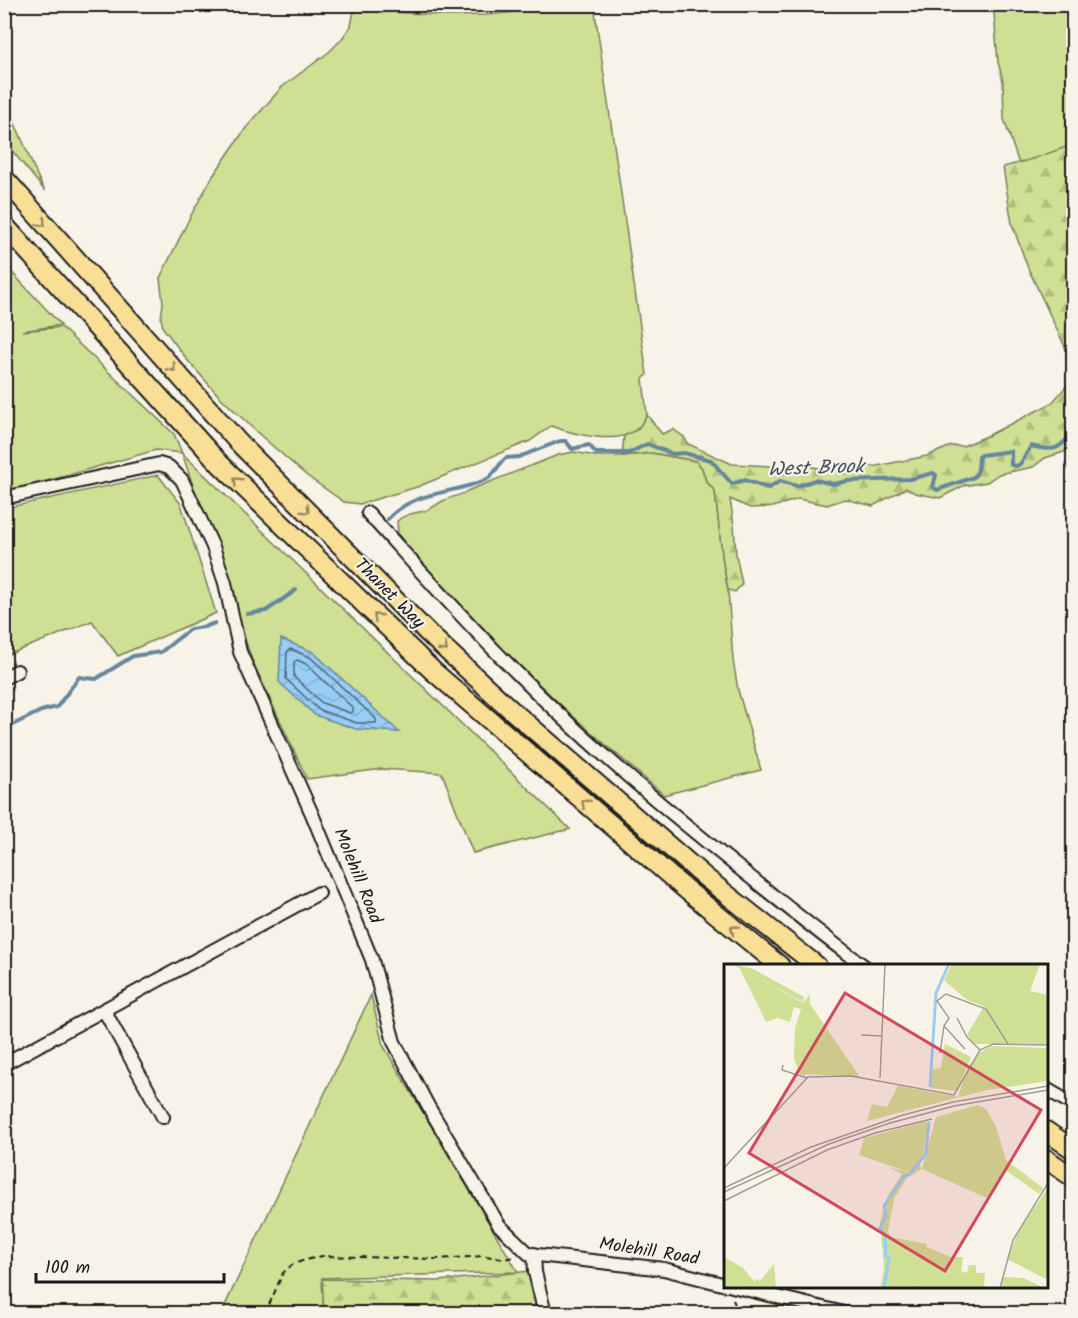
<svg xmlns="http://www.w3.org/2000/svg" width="1078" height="1318" font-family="Kalam,sans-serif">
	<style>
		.green { fill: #cfdf93; stroke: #767e58; stroke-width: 1.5 }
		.forest { fill: url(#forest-firs); stroke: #767e58; stroke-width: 1.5 }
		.water { fill: url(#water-waves); stroke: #66869f; stroke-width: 1.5 }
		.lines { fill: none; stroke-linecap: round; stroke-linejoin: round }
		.shore { stroke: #4d6373; stroke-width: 1.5 }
		.stream { stroke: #66869f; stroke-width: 4 }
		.minor-casing { stroke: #1c1c1c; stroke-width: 16 }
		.highway-casing { stroke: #1c1c1c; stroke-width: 22 }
		.path { stroke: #1c1c1c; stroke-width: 2; stroke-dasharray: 6 4.5; stroke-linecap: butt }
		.minor { stroke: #f7f3e8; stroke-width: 12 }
		.highway { stroke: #f9df96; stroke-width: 18 }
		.oneway { stroke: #96875f }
		.labels { text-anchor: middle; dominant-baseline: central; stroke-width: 4.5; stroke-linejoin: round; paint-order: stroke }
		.street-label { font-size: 18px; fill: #1c1c1c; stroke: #f7f3e8 }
		.water-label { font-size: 20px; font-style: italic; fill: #41515d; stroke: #f7f3e8 }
		.inset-river { fill: none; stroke: #97cdf6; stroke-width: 3 }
		.inset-road { fill: none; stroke: #9f9d96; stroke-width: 1.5 }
		.view { fill: #d1495b; fill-opacity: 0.15; stroke: #d1495b; stroke-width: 3 }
		.inset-edge { fill: none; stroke: #1c1c1c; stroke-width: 3 }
	</style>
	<defs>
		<pattern id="forest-firs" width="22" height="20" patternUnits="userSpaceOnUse" patternTransform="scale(1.5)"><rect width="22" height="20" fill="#cfdf93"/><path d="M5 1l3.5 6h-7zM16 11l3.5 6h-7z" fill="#b1bf7e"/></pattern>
		<pattern id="water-waves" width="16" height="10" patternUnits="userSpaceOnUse" patternTransform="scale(1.5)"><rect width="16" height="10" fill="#97cdf6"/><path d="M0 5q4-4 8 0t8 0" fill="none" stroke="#82afd2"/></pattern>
	</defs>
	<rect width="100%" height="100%" fill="#f7f3e8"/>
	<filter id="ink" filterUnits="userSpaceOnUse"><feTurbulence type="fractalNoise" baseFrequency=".0167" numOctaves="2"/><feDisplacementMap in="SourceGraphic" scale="12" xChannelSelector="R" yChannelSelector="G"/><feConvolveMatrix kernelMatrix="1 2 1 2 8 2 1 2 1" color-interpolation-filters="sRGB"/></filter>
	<g filter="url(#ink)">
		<g class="green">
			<path d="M 355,5 L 399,5 L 398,12 L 448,16 L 486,15 L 524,11 L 556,5 L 594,5 L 647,375 L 643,379 L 647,415 C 645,419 642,424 639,427 C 621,447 573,434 551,426 L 530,441 L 417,487 L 360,504 L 344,502 L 307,476 L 260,435 L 219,396 L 189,362 L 163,328 L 161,318 L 163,303 L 160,278 L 190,217 L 213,176 L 246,128 L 282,87 L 329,52 L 341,40 L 351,26 Z"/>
			<path d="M 989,5 L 1073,5 L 1073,145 L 1019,164 L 1004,119 L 1003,81 L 998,62 L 994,13 Z"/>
			<path d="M 4,107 C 23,131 29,164 45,191 L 5,142 Z"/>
			<path d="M 4,264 L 61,325 L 22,331 L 61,327 L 174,434 L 182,453 L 570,829 L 473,853 L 442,773 L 382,769 L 307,779 L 252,660 L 182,453 L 156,450 L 19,489 L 5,488 Z"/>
			<path d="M 574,452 L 595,456 L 622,456 L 652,453 L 696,461 L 702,468 L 706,481 L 715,491 L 723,563 L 728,590 L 733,660 L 738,690 L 761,770 L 664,795 L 576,719 L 512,659 L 405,544 L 398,533 L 397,521 C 405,514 414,513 424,511 C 432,509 438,503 445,500 C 453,496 460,496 467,491 L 558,455 Z"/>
			<path d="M 158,475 L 181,504 L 216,613 L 118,656 L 92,621 L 5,656 L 5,508 Z"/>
			<path d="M 371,995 L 383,1045 L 518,1272 L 322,1278 L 324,1313 L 221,1314 Z"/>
		</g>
		<g class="forest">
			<path d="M 1073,145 L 1073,364 L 1028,268 L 1012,224 L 1003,167 C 1027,162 1050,152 1073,145 Z"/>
			<path d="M 1073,378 L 1073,443 L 1064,452 L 1045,458 L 1033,467 L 999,474 L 987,482 L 963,486 L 940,498 L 915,493 L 906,488 L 873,506 L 845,499 L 827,505 L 798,499 L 773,507 L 750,508 L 730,499 L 734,525 L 736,555 L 742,584 L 735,592 L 728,590 L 723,563 L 715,491 L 706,481 L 702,468 L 696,461 L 652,453 L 622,456 L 624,436 L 638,429 L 647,415 L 662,434 L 673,429 L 684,437 L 688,444 L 732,464 L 791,467 L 801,464 L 818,468 L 877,466 L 927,456 L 951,446 L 963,446 L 987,436 L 1052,403 Z"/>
			<path d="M 530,1271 L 539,1299 L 528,1313 L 324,1313 L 322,1279 L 439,1281 Z"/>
		</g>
		<path class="water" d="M 281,639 L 313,652 L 399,732 L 356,729 L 315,715 L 279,682 Z"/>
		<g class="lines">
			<g class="shore">
				<path d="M 290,649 L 310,657 L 376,719 L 376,723 L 357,723 L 319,710 L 286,679 L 287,652 Z"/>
				<path d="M 297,660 L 306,664 L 353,708 L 353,712 L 350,713 L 322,703 L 294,677 L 294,662 Z"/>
			</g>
			<g class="stream">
				<path d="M 388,519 C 415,489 455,495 487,479 C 495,475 498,464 506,458 L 519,457 L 560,441 L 566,441 L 572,449 L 589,445 L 596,453 L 629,453 L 647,444 L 673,454 L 684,453 L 711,460 L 732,484 L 744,480 L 768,488 L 780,481 L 797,486 L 815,480 L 834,484 L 847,481 L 910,479 L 933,473 L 936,475 L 933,487 L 937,490 L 974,477 L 978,470 L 979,457 L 981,455 L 1011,451 L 1011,465 L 1017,466 L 1021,463 L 1031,446 C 1055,452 1059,450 1074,431"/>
				<path d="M 247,614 L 266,611 L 296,590"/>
				<path d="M 4,729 L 41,711 L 57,707 L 79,677 L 96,679 L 133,656 L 161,652 L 190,629 L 204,627 L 215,623"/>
			</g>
			<defs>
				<g id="minor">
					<path d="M 4,498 L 159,464 L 169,467 L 182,480 L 213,547 L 225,583 L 240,652 L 312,814 L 372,960 L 394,1042 L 428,1106 L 499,1225 L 529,1254 L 664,1269 L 726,1285"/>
					<path d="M 368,513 C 417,567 465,622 517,673 C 586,743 662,806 739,868 C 780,901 821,935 864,966"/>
					<path d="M 4,678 L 17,671"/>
					<path d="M 104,1010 L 163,1117"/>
					<path d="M 4,1064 L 319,893"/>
					<path d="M 1046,1089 L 1074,1105"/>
					<path d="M 534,1254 L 535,1272 L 545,1314"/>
					<path d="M 732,1286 L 848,1314"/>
				</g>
				<g id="highway">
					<path d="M 4,178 L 239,443 L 429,634 L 510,709 L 706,878 L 817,966"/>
					<path d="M 4,225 L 220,464 L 433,671 L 683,887 L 780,966"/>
					<path d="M 1046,1131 L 1074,1150"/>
					<path d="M 1046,1159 L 1074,1178"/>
				</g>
			</defs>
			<use href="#minor" class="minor-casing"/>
			<use href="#highway" class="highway-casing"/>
			<g class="path">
				<path d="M 733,1299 L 738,1314"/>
				<path d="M 265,1314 L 283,1273 L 292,1265 L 302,1261 L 322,1256 L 437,1259 L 485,1256 L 504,1259 L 515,1257"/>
			</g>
			<use href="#minor" class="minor"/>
			<use href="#highway" class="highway"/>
		</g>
		<defs><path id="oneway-chevron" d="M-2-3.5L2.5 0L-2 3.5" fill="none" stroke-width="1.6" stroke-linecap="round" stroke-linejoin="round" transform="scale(1.5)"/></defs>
		<g class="oneway">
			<use href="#oneway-chevron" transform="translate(42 223) rotate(49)"/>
			<use href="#oneway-chevron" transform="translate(172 368) rotate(48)"/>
			<use href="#oneway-chevron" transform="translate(237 481) rotate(-136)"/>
			<use href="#oneway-chevron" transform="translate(306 510) rotate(45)"/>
			<use href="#oneway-chevron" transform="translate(377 617) rotate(-136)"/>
			<use href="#oneway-chevron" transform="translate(444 648) rotate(43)"/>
			<use href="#oneway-chevron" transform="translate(585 803) rotate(-139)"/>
			<use href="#oneway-chevron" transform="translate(734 929) rotate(-141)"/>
		</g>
	</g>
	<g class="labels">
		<g class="street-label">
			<text transform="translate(389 594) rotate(45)">Thanet Way</text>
			<text transform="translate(357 876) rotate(68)">Molehill Road</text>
			<text transform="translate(649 1252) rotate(9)">Molehill Road</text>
		</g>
		<g class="water-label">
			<text transform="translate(816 469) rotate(-2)">West Brook</text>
		</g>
	</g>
	<g transform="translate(724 964)">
		<rect width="324" height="324" fill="#f7f3e8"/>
		<path d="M 228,0 L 316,0 L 306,27 L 324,31 L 324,80 L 251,80 L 243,71 L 260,42 L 243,36 L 220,16 ZM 15,3 L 79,39 L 86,30 L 86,40 L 136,113 L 82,110 L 98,80 L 71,65 L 77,45 L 70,43 L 66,58 L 54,54 L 42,58 ZM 221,80 L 247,93 L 233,127 L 207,124 L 209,105 L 217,104 ZM 267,82 L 324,84 L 324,117 L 263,126 L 143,157 L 148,140 L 163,143 L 174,122 L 234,133 L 243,105 L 254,90 ZM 254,141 L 262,145 L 272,162 L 282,196 L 319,224 L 315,230 L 280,205 L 265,235 L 198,205 L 212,153 ZM 200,158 L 204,159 L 200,189 L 187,209 L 135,191 L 140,174 ZM 324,224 L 324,304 L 322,315 L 283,295 L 295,266 ZM 202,283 L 227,293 L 239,293 L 237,307 L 243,309 L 245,301 L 252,301 L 252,309 L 261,309 L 260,324 L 192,324 ZM 0,293 L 19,304 L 33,321 L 0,324 ZM 279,313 L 299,314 L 320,324 L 277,324 Z" fill="#cfdf93"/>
		<path d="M 8,0 L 29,5 L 80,33 L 79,38 ZM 71,65 L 99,80 L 81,112 L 76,110 L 70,95 ZM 194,198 L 198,205 L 183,214 L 170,235 L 164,267 L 166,273 L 203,280 L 192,324 L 156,324 L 160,305 L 156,258 L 164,231 L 178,210 L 164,203 L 187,209 ZM 50,300 L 52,324 L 4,323 L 32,321 L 30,315 L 36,317 Z" fill="#cfdf93"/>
		<path class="inset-river" d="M 206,123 L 212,29 L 225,0M 160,324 L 165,294 L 162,293 L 161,271 L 156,264 L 162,252 L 160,242 L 180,212 L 185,211 L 202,190 L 205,158"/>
		<path class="inset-road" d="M 233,54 L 243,73 L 256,86M 137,71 L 158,72M 241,85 L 220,62 L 225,54 L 213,37 L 222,30 L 262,45 L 284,80M 216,89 L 220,62M 59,101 L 58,106 L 83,114M 156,114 L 161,0M 0,204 L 84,113 L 127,112 L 230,131 L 256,86 L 269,80 L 324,81M 0,224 L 87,183 L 179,151 L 229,138 L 324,122M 0,228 L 105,180 L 166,159 L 230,142 L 324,126M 0,237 L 103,186 L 151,169 L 208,155M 276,324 L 289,276 L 324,219"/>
		<path class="view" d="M 121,29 L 317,146 L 221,307 L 25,189 Z"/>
		<rect width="324" height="324" class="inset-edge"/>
	</g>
	<rect width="1078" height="1318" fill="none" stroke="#f7f3e8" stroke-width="24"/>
	<rect x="12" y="12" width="1054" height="1294" fill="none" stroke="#1c1c1c" stroke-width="2" filter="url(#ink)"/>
	<path d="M36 1273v9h188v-9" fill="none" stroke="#1c1c1c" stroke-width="3"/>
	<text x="45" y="1273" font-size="18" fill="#1c1c1c" stroke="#f7f3e8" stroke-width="4.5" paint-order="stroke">100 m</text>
</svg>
